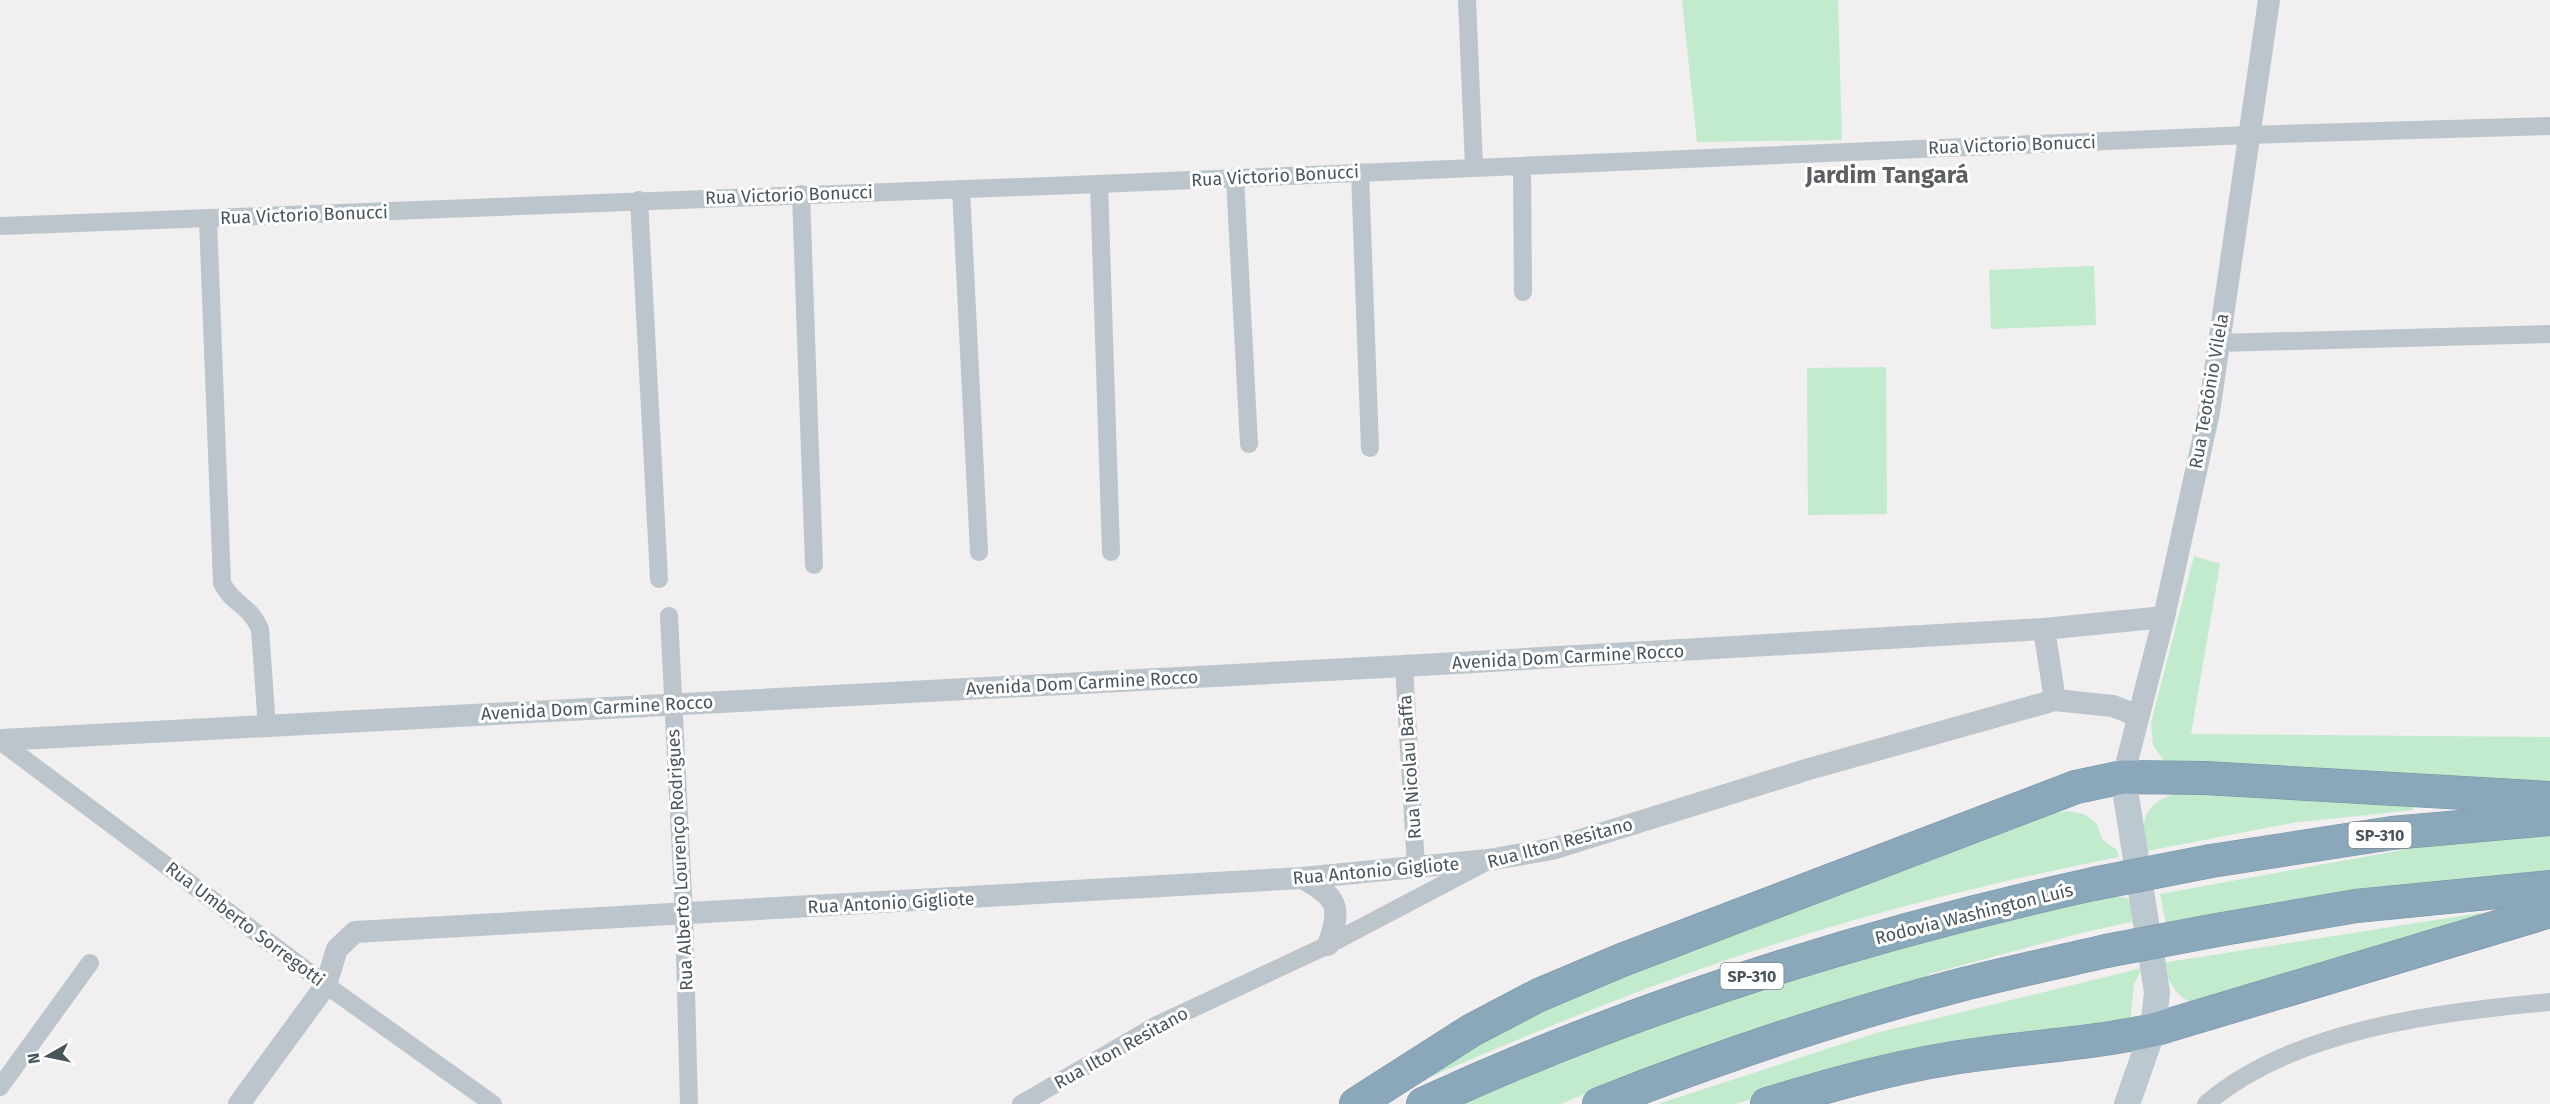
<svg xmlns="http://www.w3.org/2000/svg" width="2550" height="1104" font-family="'Fira Sans',sans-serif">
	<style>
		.green { fill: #c1ebcc }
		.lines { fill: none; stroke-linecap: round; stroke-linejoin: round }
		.motorway-casing { stroke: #7692a5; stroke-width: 34 }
		.minor { stroke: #bcc5cb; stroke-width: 18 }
		.tertiary { stroke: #bcc5cb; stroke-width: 22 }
		.secondary { stroke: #bcc8cf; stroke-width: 26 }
		.motorway { stroke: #8ba7ba; stroke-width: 33 }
		.motorway-bridge-casing { stroke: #7692a5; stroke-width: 34; stroke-linecap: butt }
		.motorway-bridge { stroke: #8ba7ba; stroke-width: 33 }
		.labels { text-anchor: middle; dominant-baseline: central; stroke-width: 6; stroke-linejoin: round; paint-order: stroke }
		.shield { fill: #fff; stroke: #80878c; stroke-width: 1.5 }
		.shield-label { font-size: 16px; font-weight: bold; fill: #49545b }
		.street-label { font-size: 18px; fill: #49545b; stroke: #fff }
		.district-label { font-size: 24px; font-weight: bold; fill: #5c6063; stroke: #fff }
	</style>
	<rect width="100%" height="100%" fill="#f1efef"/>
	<g class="green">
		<path d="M 1682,0 L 1838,0 L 1842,140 L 1697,142 Z"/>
		<path d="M 2094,266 L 2096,325 L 1991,329 L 1989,270 Z"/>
		<path d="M 1886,367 L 1887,514 L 1808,515 L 1807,368 Z"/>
		<path d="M 2194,556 L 2220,564 L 2191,734 L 2550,737 L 2550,785 L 2164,761 L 2153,745 L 2151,723 Z"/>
		<path d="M 2183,792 L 2412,802 L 2413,810 L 2292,823 L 2142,852 C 2142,815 2145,801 2183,792 Z"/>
		<path d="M 2068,811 L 2084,814 L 2096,823 L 2103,840 L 2117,850 L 2119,857 C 2008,879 1896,906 1788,940 C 1655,981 1526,1035 1398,1091 L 1566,995 L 2051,813 Z"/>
		<path d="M 2550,832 L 2550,873 L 2166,924 L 2160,894 L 2413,848 Z"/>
		<path d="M 2104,894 L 2131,899 L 2136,921 L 2081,933 L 1929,974 L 1920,982 L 1625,1078 L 1560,1104 L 1449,1104 L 1800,972 Z"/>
		<path d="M 2480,913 L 2485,919 L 2198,1006 C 2177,998 2169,983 2162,963 Z"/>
		<path d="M 2142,968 L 2134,984 L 2130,1023 L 1881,1062 L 1735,1104 L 1658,1104 L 1876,1033 Z"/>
	</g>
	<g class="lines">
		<defs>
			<g id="motorway">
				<path d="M 2211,861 L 2392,833 L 2550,819"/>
				<path d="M 2217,930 L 2356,906 L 2550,887"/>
				<path d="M 1356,1104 L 1472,1030 L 1539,995 L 1622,960 L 2076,787 L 2123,777 L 2205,778 L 2550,798"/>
				<path d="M 1423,1104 C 1637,1005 1863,935 2093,884"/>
				<path d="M 1599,1104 C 1718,1057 1840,1016 1964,984 C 2011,972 2059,962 2106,951"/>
				<path d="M 1767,1104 C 1837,1083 1908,1063 1981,1054 C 2038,1046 2096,1043 2153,1030 L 2550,911"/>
			</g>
		</defs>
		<use href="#motorway" class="motorway-casing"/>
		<g class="minor">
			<path d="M 1467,0 L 1474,166"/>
			<path d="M 1522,166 L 1523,292"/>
			<path d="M 1360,172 L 1370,448"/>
			<path d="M 1235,178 L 1249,444"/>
			<path d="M 1099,184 L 1111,552"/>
			<path d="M 961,189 L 979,552"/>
			<path d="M 801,194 L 814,565"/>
			<path d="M 639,200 L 659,579"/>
			<path d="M 208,219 L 222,583 C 233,605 250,605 260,629 L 267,728"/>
			<path d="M 0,226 L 1099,184 L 2248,135 L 2550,126"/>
			<path d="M 2218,343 L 2550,334"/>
			<path d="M 669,616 L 684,916 L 689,1104"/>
			<path d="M 1404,666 L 1416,867"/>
			<path d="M 0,741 L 326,985 L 493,1104"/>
			<path d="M 0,1087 L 90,963"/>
			<path d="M 1021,1104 L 1155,1026 L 1328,945 L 1484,863"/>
			<path d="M 2206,1104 C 2292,1029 2440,1012 2550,1002"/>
		</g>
		<g class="tertiary">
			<path d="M 2044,629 L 2055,700"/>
			<path d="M 0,740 L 1404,666 L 2044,629 L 2164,617"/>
			<path d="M 2123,777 L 2164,617 L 2209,412 L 2269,0"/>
			<path d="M 1302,878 C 1338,897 1342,907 1328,945"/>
			<path d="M 239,1104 L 326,985 L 337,949 L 355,932 L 1302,878 L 1488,860 L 1552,849 L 1809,769 L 2055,700 L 2113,706 L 2138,716"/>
		</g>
		<path class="secondary" d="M 2123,777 L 2157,992 L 2153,1030 L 2127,1104"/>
		<use href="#motorway" class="motorway"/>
		<defs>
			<g id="motorway-bridge">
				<path d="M 2093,884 L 2211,861"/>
				<path d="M 2106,951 L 2217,930"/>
			</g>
		</defs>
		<use href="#motorway-bridge" class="motorway-bridge-casing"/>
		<use href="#motorway-bridge" class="motorway-bridge"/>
	</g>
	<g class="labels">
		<g class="shield">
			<rect x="2348.5" y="822" width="63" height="26" rx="4.5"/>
			<rect x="1720.5" y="963" width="63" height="26" rx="4.5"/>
		</g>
		<g class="shield-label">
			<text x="2380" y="835">SP-310</text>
			<text x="1752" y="976">SP-310</text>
		</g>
		<g class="street-label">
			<text transform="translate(2012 145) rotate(-2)">Rua Victorio Bonucci</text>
			<text transform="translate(1275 176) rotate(-3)">Rua Victorio Bonucci</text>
			<text transform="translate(789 195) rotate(-2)">Rua Victorio Bonucci</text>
			<text transform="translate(304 215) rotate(-2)">Rua Victorio Bonucci</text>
			<text transform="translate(2209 391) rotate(-80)">Rua Teotônio Vilela</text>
			<text transform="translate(1568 657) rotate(-3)">Avenida Dom Carmine Rocco</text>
			<text transform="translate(1082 683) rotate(-3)">Avenida Dom Carmine Rocco</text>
			<text transform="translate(597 708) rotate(-3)">Avenida Dom Carmine Rocco</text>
			<text transform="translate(1410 767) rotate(-94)">Rua Nicolau Baffa</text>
			<text transform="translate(1560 843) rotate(-15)">Rua Ilton Resitano</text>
			<text transform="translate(680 860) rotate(-93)">Rua Alberto Lourenço Rodrigues</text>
			<text transform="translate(1376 871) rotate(-5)">Rua Antonio Gigliote</text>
			<text transform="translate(891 903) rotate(-3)">Rua Antonio Gigliote</text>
			<text transform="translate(1974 914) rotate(-14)">Rodovia Washington Luís</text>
			<text transform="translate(245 924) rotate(37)">Rua Umberto Sorregotti</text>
			<text transform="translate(1121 1048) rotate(-29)">Rua Ilton Resitano</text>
		</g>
		<g class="district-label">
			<text x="1887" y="175">Jardim Tangará</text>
		</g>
	</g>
	<g transform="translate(48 1056) rotate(261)" stroke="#ffffff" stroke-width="4.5" paint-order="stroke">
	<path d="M0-4.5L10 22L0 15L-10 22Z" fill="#49545b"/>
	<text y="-9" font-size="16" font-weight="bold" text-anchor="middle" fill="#49545b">N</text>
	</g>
</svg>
